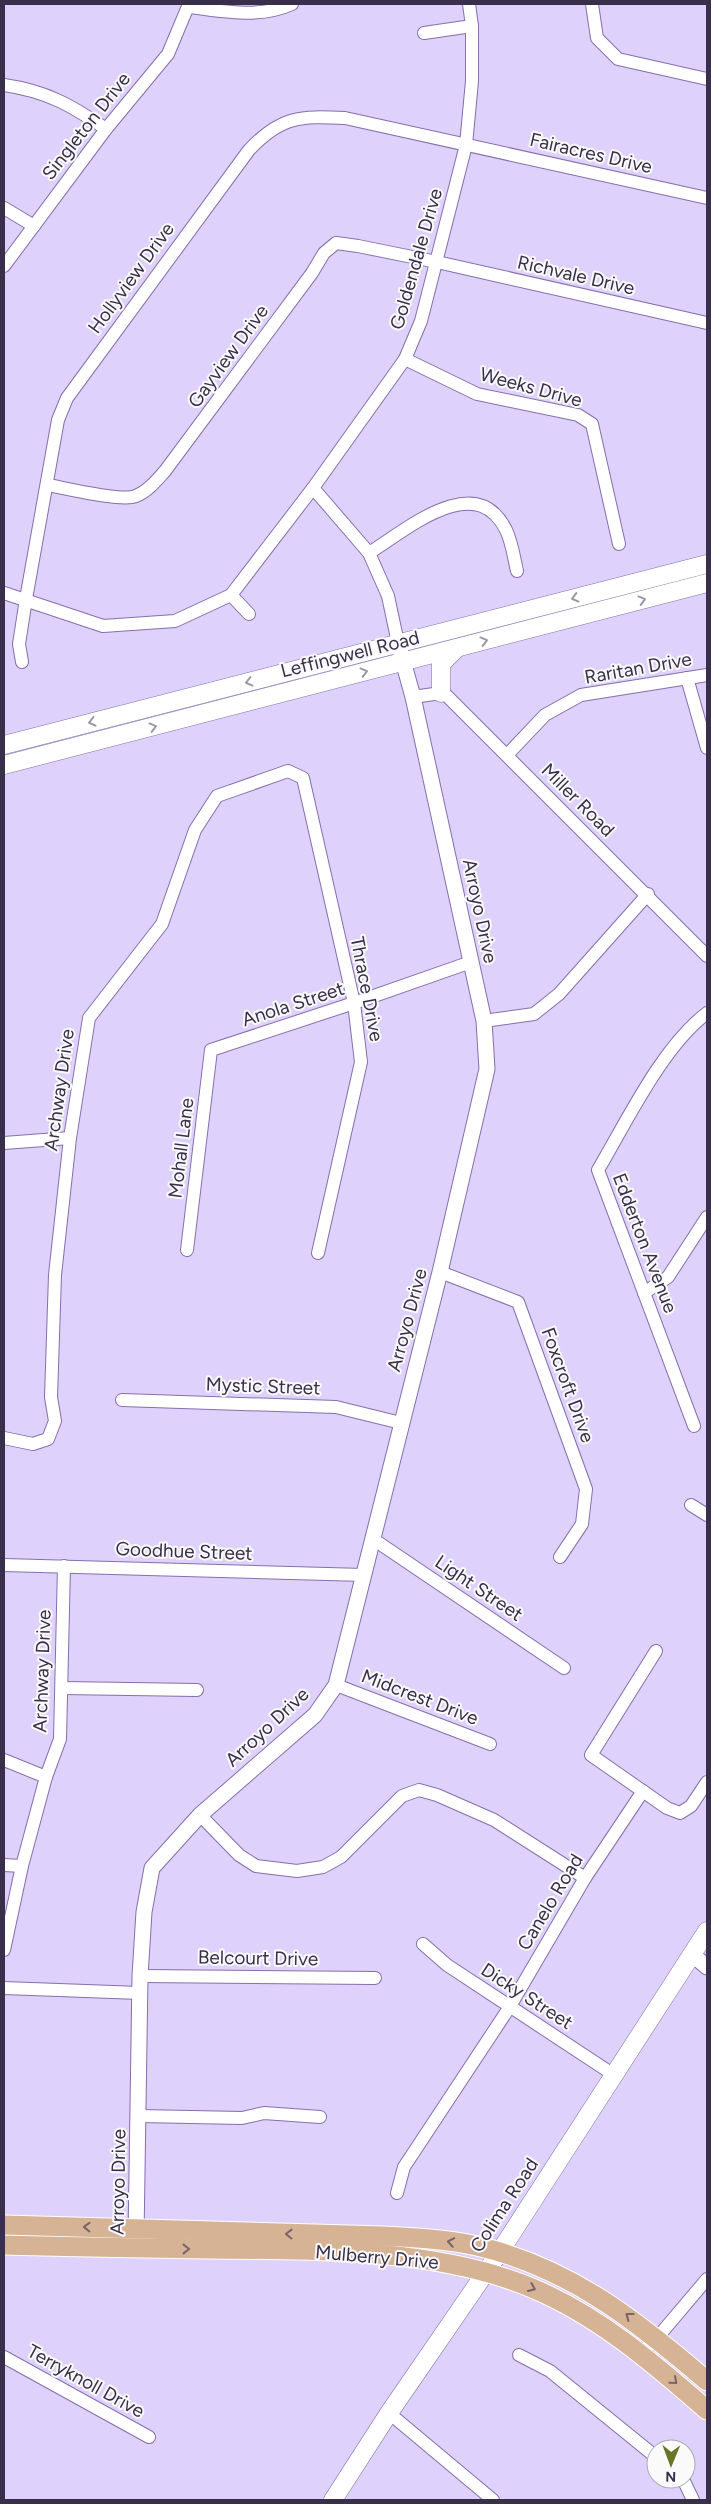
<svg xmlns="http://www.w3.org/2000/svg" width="711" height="2504" font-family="Figtree,sans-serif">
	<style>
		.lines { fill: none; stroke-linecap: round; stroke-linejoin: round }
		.minor-casing { stroke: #856fae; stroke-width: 14 }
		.tertiary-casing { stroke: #856fae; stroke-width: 17 }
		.secondary-casing { stroke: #856fae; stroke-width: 19 }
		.primary-casing { stroke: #fff; stroke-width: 21 }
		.minor { stroke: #fff; stroke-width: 12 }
		.tertiary { stroke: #fff; stroke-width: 15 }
		.secondary { stroke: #fff; stroke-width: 18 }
		.primary { stroke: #d7b395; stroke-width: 19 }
		.oneway { stroke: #9c97a5 }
		.oneway2 { stroke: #786469 }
		.labels { text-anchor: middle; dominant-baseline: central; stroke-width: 4; stroke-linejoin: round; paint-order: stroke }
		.street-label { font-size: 19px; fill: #392f4b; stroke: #fafafa }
	</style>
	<rect width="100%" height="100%" fill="#ded1fb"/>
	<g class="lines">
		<defs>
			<g id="minor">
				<path d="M 592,4 L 597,38 L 618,59 L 707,79"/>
				<path d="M 189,7 C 224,11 259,19 292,4"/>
				<path d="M 424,33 L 472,26"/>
				<path d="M 4,85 C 46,91 71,105 106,129"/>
				<path d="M 4,208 L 34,226"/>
				<path d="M 4,266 L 106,129 L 168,54 L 189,4"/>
				<path d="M 405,359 L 477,394 L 578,415 L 592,424 L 619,544"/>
				<path d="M 48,485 C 65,488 122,502 136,496 C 148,491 156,481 165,471 L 312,273 L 324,253 L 336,243 L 358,246 L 437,262 L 707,323"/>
				<path d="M 313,488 L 369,553 L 388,596 L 398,643"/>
				<path d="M 369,553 C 406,530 476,469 506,530 C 512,542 514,558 517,571"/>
				<path d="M 4,593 L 103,626 L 175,621 L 231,595 L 249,614"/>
				<path d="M 231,595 L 313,488 L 405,359 L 421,321 L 466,145 L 472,81 L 472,26 L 469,4"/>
				<path d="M 22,662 L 19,644 L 26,599 L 58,420 L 67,398 L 249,150 C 281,116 300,116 345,118 L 707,198"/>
				<path d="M 687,678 L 707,748"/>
				<path d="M 413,697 L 441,693 L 447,696 L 707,956"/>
				<path d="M 507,755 L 545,715 L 581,695 L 707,675"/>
				<path d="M 484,1021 L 534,1014 L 559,994 L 648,894"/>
				<path d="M 4,1143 L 70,1138"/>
				<path d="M 187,1250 L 211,1050 L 354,1003 L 471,962"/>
				<path d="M 440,1272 L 518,1302 L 586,1489 L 582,1524 L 560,1557"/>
				<path d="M 644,1293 L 668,1277 L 707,1217"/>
				<path d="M 122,1400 L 336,1407 L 401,1423"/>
				<path d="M 694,1426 L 598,1170 C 627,1121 662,1047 707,1013"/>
				<path d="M 4,1438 L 33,1444 L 48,1439 L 55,1421 L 51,1397 L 55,1275 L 70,1138 L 89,1018 L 162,924 L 195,830 L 217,796 L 288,771 L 303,778 L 354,1003 L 361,1062 L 318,1253"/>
				<path d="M 691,1505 L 707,1515"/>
				<path d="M 373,1539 L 564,1668"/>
				<path d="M 4,1565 L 364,1575"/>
				<path d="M 656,1651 L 591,1755 L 667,1808 L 680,1813 L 691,1806 L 707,1782"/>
				<path d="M 336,1685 L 490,1744"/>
				<path d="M 62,1688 L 197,1690"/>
				<path d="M 4,1760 L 46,1777"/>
				<path d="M 200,1815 L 239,1855 L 256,1866 L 297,1871 L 323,1867 L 341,1857 L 402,1796 L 419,1790 L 437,1795 L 494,1820 L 585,1878"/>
				<path d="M 4,1865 L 22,1866"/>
				<path d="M 423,1944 L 447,1965 L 614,2075"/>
				<path d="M 4,1950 L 22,1866 L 46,1777 L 60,1739 L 64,1566"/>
				<path d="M 140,1976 L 375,1978"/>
				<path d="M 4,1988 L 140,1993"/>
				<path d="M 139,2116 L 242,2118 L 264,2113 L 320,2117"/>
				<path d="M 397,2193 L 404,2167 L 509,2008 L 585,1878 L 643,1791"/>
				<path d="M 641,2353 L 657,2338 L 707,2279"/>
				<path d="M 519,2355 L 550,2371 L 656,2457"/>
				<path d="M 4,2357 L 149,2437"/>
				<path d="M 389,2413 L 493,2500"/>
				<path d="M 683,2479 L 693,2500"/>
			</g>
			<g id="tertiary">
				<path d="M 693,1955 L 707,1967"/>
				<path d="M 136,2238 L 140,1976 L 144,1912 L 152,1868 L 200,1815 L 315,1715 L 336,1685 L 440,1272 L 487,1069 L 484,1021 L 413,697 L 398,643"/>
			</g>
			<g id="secondary">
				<path d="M 441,693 L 441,664 L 457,648"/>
				<path d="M 4,745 L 707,564"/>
				<path d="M 4,765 L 707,583"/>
				<path d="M 333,2500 L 389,2413 L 499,2253 L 707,1931"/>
			</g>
			<g id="primary">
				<path d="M 4,2225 L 383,2236 C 414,2238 446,2239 477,2246 C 569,2267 637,2321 707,2381"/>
				<path d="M 4,2245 C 73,2247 142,2248 211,2249 C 314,2250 437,2248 532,2288 C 599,2316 653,2363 707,2410"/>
			</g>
		</defs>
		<use href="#minor" class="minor-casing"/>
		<use href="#tertiary" class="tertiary-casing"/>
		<use href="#secondary" class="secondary-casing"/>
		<use href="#primary" class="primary-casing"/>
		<use href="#minor" class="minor"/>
		<use href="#tertiary" class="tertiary"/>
		<use href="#secondary" class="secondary"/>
		<use href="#primary" class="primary"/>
	</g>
	<defs><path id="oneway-chevron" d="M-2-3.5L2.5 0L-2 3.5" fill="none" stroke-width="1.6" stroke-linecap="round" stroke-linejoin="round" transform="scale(1.25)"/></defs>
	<g class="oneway">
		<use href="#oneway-chevron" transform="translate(575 598) rotate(166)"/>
		<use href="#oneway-chevron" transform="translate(642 600) rotate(-15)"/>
		<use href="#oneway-chevron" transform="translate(484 641) rotate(-15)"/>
		<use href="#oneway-chevron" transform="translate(364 672) rotate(-15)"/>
		<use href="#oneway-chevron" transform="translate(249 682) rotate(166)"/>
		<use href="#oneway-chevron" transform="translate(92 722) rotate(166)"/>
		<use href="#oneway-chevron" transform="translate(153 727) rotate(-15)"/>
	</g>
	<g class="oneway2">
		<use href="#oneway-chevron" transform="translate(87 2227) rotate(-178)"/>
		<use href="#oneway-chevron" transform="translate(289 2234) rotate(-179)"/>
		<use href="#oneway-chevron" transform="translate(451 2242) rotate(-170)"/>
		<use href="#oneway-chevron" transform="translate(186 2249)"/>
		<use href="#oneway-chevron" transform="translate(532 2288) rotate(23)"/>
		<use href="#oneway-chevron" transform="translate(629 2316) rotate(-143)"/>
		<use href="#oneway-chevron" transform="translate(674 2381) rotate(41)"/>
	</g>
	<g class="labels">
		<g class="street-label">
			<text transform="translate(86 126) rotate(-52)">Singleton Drive</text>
			<text transform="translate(591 153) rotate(13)">Fairacres Drive</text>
			<text transform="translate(416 259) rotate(-74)">Goldendale Drive</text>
			<text transform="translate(576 275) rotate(13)">Richvale Drive</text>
			<text transform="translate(131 278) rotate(-54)">Hollyview Drive</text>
			<text transform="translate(228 356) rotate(-54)">Gayview Drive</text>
			<text transform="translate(531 387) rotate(15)">Weeks Drive</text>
			<text transform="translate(350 654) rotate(-14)">Leffingwell Road</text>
			<text transform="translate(638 668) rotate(-10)">Raritan Drive</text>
			<text transform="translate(578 800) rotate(45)">Miller Road</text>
			<text transform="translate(480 911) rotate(78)">Arroyo Drive</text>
			<text transform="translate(367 989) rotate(79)">Thrace Drive</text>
			<text transform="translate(293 1004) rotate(-18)">Anola Street</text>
			<text transform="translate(59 1090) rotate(-82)">Archway Drive</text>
			<text transform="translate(181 1148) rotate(-83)">Mohall Lane</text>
			<text transform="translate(645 1243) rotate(69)">Edderton Avenue</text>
			<text transform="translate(407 1320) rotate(-75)">Arroyo Drive</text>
			<text transform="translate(568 1385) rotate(70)">Foxcroft Drive</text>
			<text transform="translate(263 1386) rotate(2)">Mystic Street</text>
			<text transform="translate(184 1551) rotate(2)">Goodhue Street</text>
			<text transform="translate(479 1588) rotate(34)">Light Street</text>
			<text transform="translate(42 1671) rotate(-88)">Archway Drive</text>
			<text transform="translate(420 1697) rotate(21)">Midcrest Drive</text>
			<text transform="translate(267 1727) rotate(-43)">Arroyo Drive</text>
			<text transform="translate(550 1902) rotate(-59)">Canelo Road</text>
			<text transform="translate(258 1958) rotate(1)">Belcourt Drive</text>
			<text transform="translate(527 1996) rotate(33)">Dicky Street</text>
			<text transform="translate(118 2182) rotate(-89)">Arroyo Drive</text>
			<text transform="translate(504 2205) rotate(-57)">Colima Road</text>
			<text transform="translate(377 2257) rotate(5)">Mulberry Drive</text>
			<text transform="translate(86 2381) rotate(29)">Terryknoll Drive</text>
		</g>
	</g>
	<rect width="711" height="2504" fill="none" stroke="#392f4b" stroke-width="10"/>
	<g transform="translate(671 2464) rotate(181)"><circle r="24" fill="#fafafa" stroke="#ada9b4"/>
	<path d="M0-4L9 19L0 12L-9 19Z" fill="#687725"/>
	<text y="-8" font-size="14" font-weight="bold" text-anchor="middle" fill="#392f4b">N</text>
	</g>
</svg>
